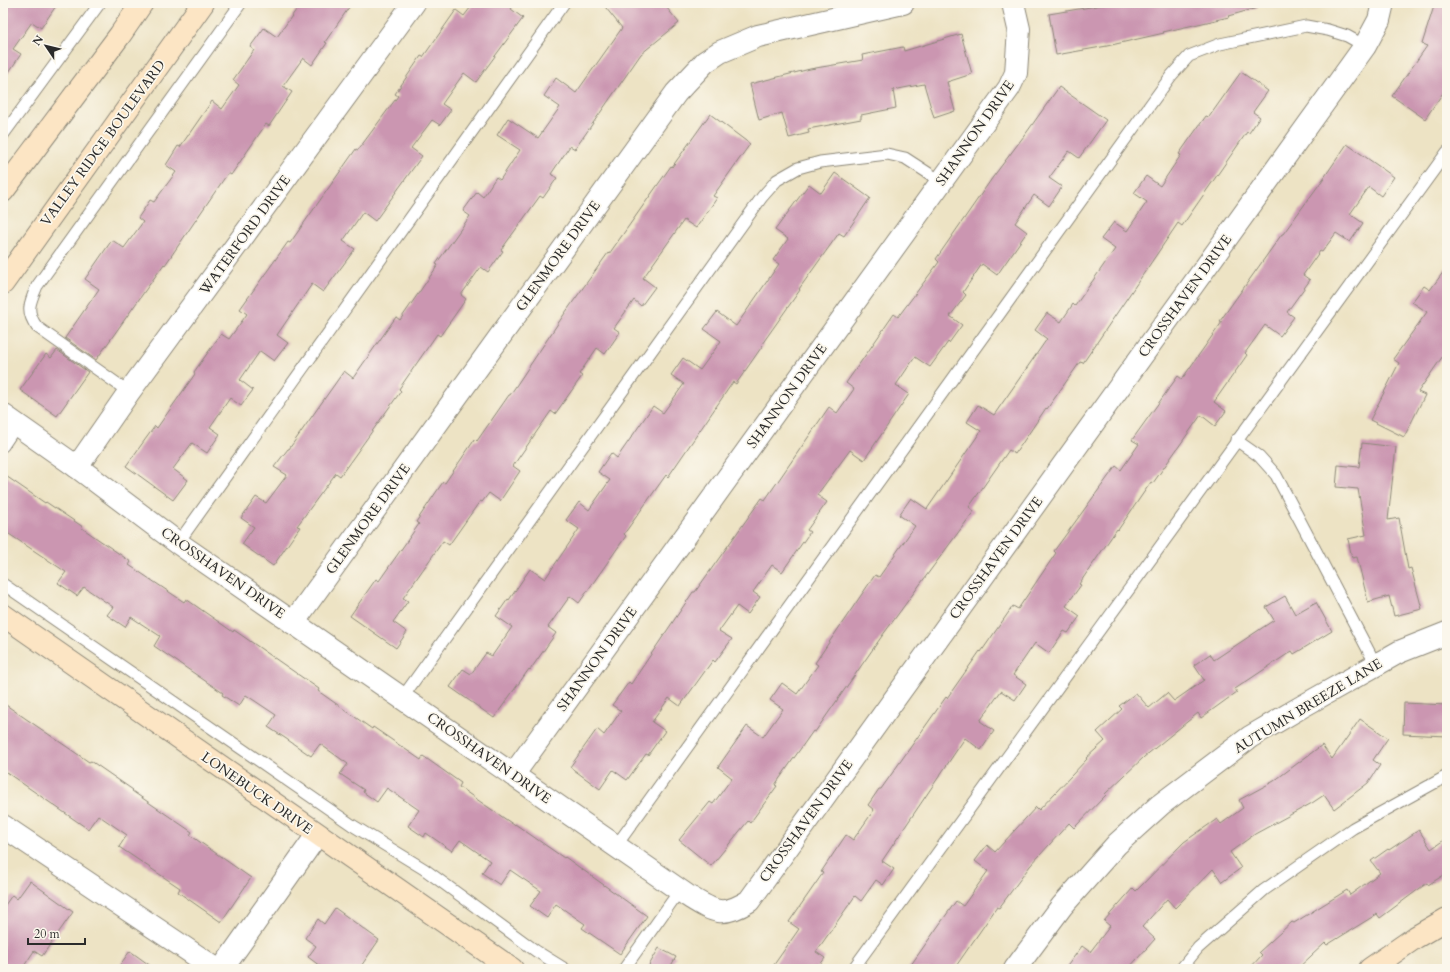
<svg xmlns="http://www.w3.org/2000/svg" width="1450" height="972" font-family="Cardo,serif">
	<style>
		.building { fill: #cb96b1 }
		.lines { fill: none; stroke-linecap: round; stroke-linejoin: round }
		.lane-casing { stroke: #8c8778; stroke-width: 13 }
		.street-casing { stroke: #8c8778; stroke-width: 24 }
		.secondary-casing { stroke: #8c8778; stroke-width: 24 }
		.lane { stroke: #fff; stroke-width: 11 }
		.street { stroke: #fff; stroke-width: 22 }
		.secondary { stroke: #fce5c4; stroke-width: 22 }
		.labels { text-anchor: middle; dominant-baseline: central; stroke-width: 3.5; stroke-linejoin: round; paint-order: stroke }
		.street-label { font-size: 14px; fill: #2b2b2b; stroke: #fbf7ec }
	</style>
	<rect width="100%" height="100%" fill="#fbf7ec"/>
	<filter id="ink" filterUnits="userSpaceOnUse"><feTurbulence type="fractalNoise" baseFrequency=".025" numOctaves="2"/><feDisplacementMap in="SourceGraphic" scale="8" xChannelSelector="R" yChannelSelector="G"/><feConvolveMatrix kernelMatrix="1 2 1 2 8 2 1 2 1" color-interpolation-filters="sRGB"/></filter>
	<filter id="wash" filterUnits="userSpaceOnUse"><feTurbulence type="fractalNoise" baseFrequency=".012" numOctaves="4" result="noise"/><feDisplacementMap in="SourceGraphic" scale="16" xChannelSelector="R" yChannelSelector="G"/><feGaussianBlur stdDeviation="0.9" result="paint"/><feColorMatrix in="noise" values="0 0 0 0 0 0 0 0 0 0 0 0 0 0 0 0 0 1.4 0 .05"/><feComposite in="paint" operator="in"/></filter>
	<g filter="url(#wash)">
		<rect width="100%" height="100%" fill="#ede3c4"/>
		<g id="blocks">
			<g class="building">
				<path d="M 3,3 L 58,3 L 41,28 L 32,22 L 13,49 L 21,54 L 3,81 Z"/>
				<path d="M 301,3 L 352,3 L 325,42 L 327,43 L 312,65 L 303,58 L 283,86 L 292,92 L 269,126 L 266,124 L 231,175 L 228,173 L 165,265 L 164,264 L 96,360 L 65,338 L 99,289 L 85,279 L 112,240 L 124,248 L 143,222 L 138,218 L 150,200 L 154,202 L 176,172 L 166,165 L 178,146 L 180,147 L 212,101 L 222,109 L 239,85 L 233,80 L 254,50 L 250,47 L 264,28 L 277,37 Z"/>
				<path d="M 474,3 L 515,3 L 511,9 L 523,18 L 476,82 L 464,73 L 442,104 L 451,110 L 440,125 L 432,120 L 411,148 L 422,156 L 375,221 L 363,212 L 343,241 L 355,249 L 323,292 L 312,284 L 277,335 L 288,343 L 274,361 L 260,351 L 240,380 L 253,390 L 241,406 L 230,398 L 210,427 L 220,434 L 207,453 L 192,443 L 173,469 L 188,480 L 173,500 L 126,466 L 155,426 L 157,428 L 195,374 L 194,372 L 221,334 L 229,339 L 247,314 L 240,309 L 288,242 L 290,243 L 356,149 L 358,150 L 398,96 L 395,94 L 421,56 L 423,57 L 456,10 L 464,16 Z"/>
				<path d="M 602,3 L 663,3 L 679,23 L 641,54 L 575,149 L 570,146 L 551,174 L 557,178 L 543,198 L 540,196 L 501,250 L 503,251 L 488,272 L 481,267 L 461,295 L 466,299 L 440,336 L 437,334 L 399,389 L 401,391 L 340,476 L 336,473 L 297,526 L 300,527 L 273,566 L 242,544 L 254,527 L 241,518 L 256,497 L 266,503 L 287,475 L 274,467 L 288,449 L 289,449 L 344,371 L 353,378 L 396,317 L 400,320 L 438,265 L 436,264 L 470,216 L 463,211 L 477,192 L 483,197 L 496,177 L 500,180 L 520,150 L 497,135 L 508,118 L 538,138 L 560,107 L 544,96 L 556,78 L 576,93 L 622,28 Z"/>
				<path d="M 1114,3 L 1256,3 L 1257,8 L 1228,16 L 1229,17 L 1163,32 L 1164,33 L 1107,46 L 1056,55 L 1049,14 Z"/>
				<path d="M 1435,3 L 1447,3 L 1447,87 L 1425,119 L 1392,96 L 1427,46 L 1422,44 Z"/>
				<path d="M 961,34 L 972,74 L 947,82 L 955,111 L 934,118 L 924,84 L 893,90 L 896,108 L 861,115 L 861,119 L 808,129 L 809,133 L 789,138 L 782,113 L 759,120 L 750,84 L 810,69 L 863,60 L 862,55 L 903,47 L 904,51 Z"/>
				<path d="M 1241,72 L 1268,91 L 1253,112 L 1260,117 L 1249,133 L 1247,132 L 1182,226 L 1178,223 L 1083,363 L 1080,362 L 1047,409 L 1046,408 L 1015,454 L 1009,450 L 969,507 L 974,511 L 882,636 L 815,732 L 813,731 L 775,785 L 777,786 L 750,823 L 748,821 L 711,866 L 679,840 L 710,802 L 713,804 L 732,778 L 718,767 L 747,726 L 763,737 L 783,709 L 770,700 L 782,683 L 797,694 L 818,665 L 815,663 L 849,613 L 875,575 L 879,577 L 915,526 L 899,515 L 911,498 L 927,509 L 981,431 L 967,422 L 978,405 L 994,415 L 1047,339 L 1035,330 L 1047,313 L 1061,322 L 1073,304 L 1075,306 L 1115,249 L 1101,239 L 1114,222 L 1127,231 L 1147,202 L 1134,193 L 1146,176 L 1160,186 L 1181,155 L 1179,154 L 1206,116 L 1209,117 Z"/>
				<path d="M 1059,87 L 1106,120 L 1079,158 L 1069,151 L 1049,178 L 1062,187 L 1049,206 L 1034,195 L 1015,223 L 1027,232 L 997,275 L 982,264 L 963,292 L 966,295 L 950,316 L 962,325 L 949,343 L 948,342 L 930,367 L 915,357 L 896,385 L 909,394 L 864,460 L 850,450 L 817,495 L 827,502 L 807,530 L 810,532 L 782,572 L 772,565 L 753,592 L 760,597 L 748,614 L 737,606 L 719,631 L 732,639 L 715,662 L 713,660 L 680,706 L 669,698 L 652,722 L 665,731 L 648,755 L 646,754 L 627,780 L 613,770 L 600,789 L 570,767 L 597,729 L 604,735 L 621,711 L 612,705 L 629,682 L 631,684 L 693,592 L 695,592 L 762,498 L 765,500 L 829,407 L 837,413 L 854,389 L 846,383 L 867,353 L 894,314 L 898,317 L 939,262 L 936,259 L 993,177 L 1027,132 Z"/>
				<path d="M 710,114 L 750,144 L 713,196 L 717,198 L 696,228 L 684,220 L 643,278 L 655,287 L 641,306 L 634,300 L 614,328 L 620,332 L 605,354 L 597,348 L 579,374 L 582,376 L 555,414 L 551,411 L 513,466 L 520,471 L 500,501 L 489,493 L 482,502 L 480,501 L 449,545 L 443,541 L 403,598 L 408,601 L 393,622 L 407,632 L 396,648 L 350,616 L 376,579 L 379,581 L 419,524 L 416,522 L 443,482 L 445,483 L 475,439 L 477,441 L 509,395 L 510,395 L 565,313 L 608,253 L 609,254 L 671,166 L 672,167 Z"/>
				<path d="M 1347,144 L 1394,177 L 1381,196 L 1369,187 L 1350,214 L 1363,223 L 1350,242 L 1336,233 L 1322,252 L 1320,251 L 1303,275 L 1310,280 L 1287,312 L 1294,317 L 1280,336 L 1265,325 L 1245,353 L 1247,355 L 1214,402 L 1226,411 L 1215,426 L 1201,415 L 1153,483 L 1151,482 L 1118,530 L 1117,529 L 1079,584 L 1081,585 L 1066,606 L 1080,616 L 1068,633 L 1064,631 L 1049,653 L 1035,643 L 1013,675 L 1026,684 L 1015,700 L 1001,691 L 980,721 L 994,731 L 981,750 L 965,738 L 882,861 L 894,869 L 883,885 L 876,880 L 861,901 L 855,896 L 816,952 L 825,958 L 817,969 L 771,969 L 799,929 L 789,922 L 823,873 L 821,872 L 846,835 L 853,840 L 874,810 L 868,805 L 879,789 L 881,789 L 946,697 L 947,698 L 980,651 L 981,652 L 1013,606 L 1018,609 L 1056,553 L 1054,551 L 1116,466 L 1121,470 L 1139,444 L 1132,440 L 1178,376 L 1182,379 L 1222,322 L 1220,321 L 1282,234 L 1283,234 L 1321,182 Z"/>
				<path d="M 835,173 L 870,198 L 844,236 L 839,233 L 799,289 L 800,290 L 762,344 L 763,345 L 736,384 L 733,382 L 668,477 L 666,475 L 624,534 L 626,536 L 579,603 L 570,596 L 548,627 L 556,633 L 530,670 L 529,669 L 494,718 L 450,687 L 463,669 L 471,674 L 486,653 L 492,656 L 512,627 L 496,616 L 508,599 L 509,600 L 530,569 L 545,579 L 579,529 L 566,520 L 579,502 L 589,510 L 610,480 L 598,472 L 611,453 L 617,458 L 653,406 L 663,413 L 684,384 L 671,375 L 683,358 L 700,370 L 721,341 L 704,329 L 717,312 L 736,326 L 779,264 L 773,260 L 788,239 L 775,230 L 809,184 L 821,193 Z"/>
				<path d="M 1447,267 L 1447,350 L 1418,392 L 1425,395 L 1404,437 L 1370,420 L 1399,363 L 1393,359 L 1427,312 L 1412,302 L 1424,286 L 1430,290 Z"/>
				<path d="M 57,350 L 88,372 L 57,416 L 20,390 L 46,354 L 51,358 Z"/>
				<path d="M 1362,443 L 1396,447 L 1388,520 L 1399,518 L 1408,569 L 1411,568 L 1422,609 L 1394,616 L 1389,596 L 1368,602 L 1357,557 L 1352,558 L 1348,539 L 1366,535 L 1358,489 L 1336,487 L 1338,465 L 1359,467 Z"/>
				<path d="M 3,474 L 45,503 L 46,502 L 83,527 L 82,528 L 131,562 L 129,565 L 184,602 L 186,599 L 233,632 L 234,630 L 319,689 L 318,691 L 372,729 L 373,727 L 421,760 L 423,756 L 461,783 L 459,787 L 514,825 L 515,824 L 564,858 L 565,857 L 647,916 L 620,954 L 582,928 L 585,924 L 556,904 L 547,918 L 530,906 L 541,891 L 510,870 L 500,885 L 482,873 L 490,861 L 460,840 L 452,851 L 426,833 L 424,837 L 408,826 L 419,810 L 387,788 L 377,802 L 363,792 L 364,790 L 340,774 L 348,764 L 320,744 L 311,756 L 285,738 L 268,727 L 276,715 L 246,695 L 239,706 L 222,695 L 223,693 L 154,646 L 160,636 L 131,617 L 125,627 L 107,615 L 113,607 L 84,587 L 77,596 L 58,583 L 66,572 L 3,530 Z"/>
				<path d="M 1285,596 L 1295,614 L 1316,602 L 1332,631 L 1294,654 L 1292,651 L 1235,689 L 1237,692 L 1201,718 L 1198,713 L 1144,757 L 1105,794 L 1106,795 L 1074,828 L 1069,823 L 1030,866 L 999,908 L 997,907 L 954,969 L 908,969 L 956,901 L 963,906 L 988,871 L 975,861 L 987,845 L 995,852 L 1036,807 L 1039,810 L 1087,759 L 1086,758 L 1105,741 L 1097,732 L 1122,709 L 1119,706 L 1136,693 L 1149,708 L 1167,693 L 1174,701 L 1204,680 L 1194,665 L 1210,654 L 1214,660 L 1274,620 L 1266,607 Z"/>
				<path d="M 3,703 L 89,762 L 91,761 L 133,790 L 132,791 L 192,832 L 190,835 L 251,878 L 221,922 L 178,892 L 180,888 L 119,847 L 127,835 L 98,815 L 88,829 L 3,770 Z"/>
				<path d="M 1404,703 L 1447,705 L 1447,736 L 1403,734 Z"/>
				<path d="M 1360,719 L 1388,738 L 1373,760 L 1380,765 L 1368,783 L 1334,809 L 1324,795 L 1312,803 L 1255,834 L 1230,852 L 1241,868 L 1222,882 L 1213,869 L 1175,908 L 1167,899 L 1142,927 L 1155,939 L 1128,969 L 1065,969 L 1082,946 L 1090,952 L 1110,926 L 1104,921 L 1133,888 L 1136,891 L 1184,842 L 1217,819 L 1221,824 L 1243,808 L 1239,800 L 1274,781 L 1322,745 L 1332,759 Z"/>
				<path d="M 1419,830 L 1431,849 L 1447,838 L 1447,873 L 1428,885 L 1427,883 L 1380,918 L 1377,914 L 1327,945 L 1325,943 L 1297,969 L 1249,969 L 1262,955 L 1259,952 L 1292,922 L 1294,923 L 1347,890 L 1350,895 L 1380,873 L 1371,861 L 1388,849 L 1389,850 Z"/>
				<path d="M 30,881 L 73,912 L 42,956 L 34,951 L 22,969 L 3,969 L 3,908 L 12,895 L 17,899 Z"/>
				<path d="M 335,908 L 379,940 L 359,969 L 324,969 L 308,957 L 316,946 L 305,938 L 318,919 L 324,924 Z"/>
				<path d="M 659,948 L 676,957 L 669,969 L 647,969 Z"/>
				<path d="M 130,951 L 155,969 L 117,969 Z"/>
			</g>
		</g>
	</g>
	<g filter="url(#ink)">
		<use href="#blocks" fill-opacity="0" stroke="#8c8778" stroke-width="1"/>
		<g class="lines">
			<defs>
				<g id="lane">
					<path d="M 3,135 L 100,3"/>
					<path d="M 129,392 L 37,327 C 25,311 30,302 37,286 L 241,3"/>
					<path d="M 1236,440 L 1259,456 L 1276,475 L 1376,665"/>
					<path d="M 3,446 L 17,425"/>
					<path d="M 178,543 L 564,3"/>
					<path d="M 3,584 L 352,825 L 424,869 L 536,951 L 565,969"/>
					<path d="M 402,698 L 762,197 L 777,180 L 798,168 L 820,162 L 887,154 L 905,158 L 942,182"/>
					<path d="M 616,846 L 1171,76 L 1189,56 L 1220,44 L 1306,26 L 1328,30 L 1347,36 L 1365,46"/>
					<path d="M 624,969 L 680,890"/>
					<path d="M 853,969 L 1447,152"/>
					<path d="M 1181,969 L 1198,948 L 1264,890 L 1353,828 L 1447,776"/>
				</g>
				<g id="street">
					<path d="M 3,415 L 77,467 L 178,543 L 688,896 C 714,912 722,918 749,901 L 1365,46 L 1379,20 L 1383,3"/>
					<path d="M 77,467 L 129,392 L 414,3"/>
					<path d="M 293,623 L 676,93 L 705,62 L 720,52 L 758,36 L 903,3"/>
					<path d="M 513,775 L 1009,88 L 1016,73 L 1019,29 L 1013,3"/>
					<path d="M 3,826 L 216,969"/>
					<path d="M 222,969 L 317,835"/>
					<path d="M 1015,969 L 1062,906 L 1117,844 L 1160,805 L 1250,737 L 1303,706 L 1399,652 L 1447,633"/>
				</g>
				<g id="secondary">
					<path d="M 3,191 L 120,35 L 142,3"/>
					<path d="M 3,283 L 203,3"/>
					<path d="M 3,615 L 512,969"/>
					<path d="M 1370,969 L 1416,937 L 1447,919"/>
				</g>
			</defs>
			<use href="#lane" class="lane-casing"/>
			<use href="#street" class="street-casing"/>
			<use href="#secondary" class="secondary-casing"/>
			<use href="#lane" class="lane"/>
			<use href="#street" class="street"/>
			<use href="#secondary" class="secondary"/>
		</g>
	</g>
	<g class="labels">
		<g class="street-label">
			<text transform="translate(975 133) rotate(-55)">SHANNON DRIVE</text>
			<text transform="translate(103 143) rotate(-54)">VALLEY RIDGE BOULEVARD</text>
			<text transform="translate(245 235) rotate(-54)">WATERFORD DRIVE</text>
			<text transform="translate(558 256) rotate(-54)">GLENMORE DRIVE</text>
			<text transform="translate(1185 296) rotate(-54)">CROSSHAVEN DRIVE</text>
			<text transform="translate(787 396) rotate(-54)">SHANNON DRIVE</text>
			<text transform="translate(368 519) rotate(-54)">GLENMORE DRIVE</text>
			<text transform="translate(996 558) rotate(-54)">CROSSHAVEN DRIVE</text>
			<text transform="translate(223 573) rotate(35)">CROSSHAVEN DRIVE</text>
			<text transform="translate(597 659) rotate(-54)">SHANNON DRIVE</text>
			<text transform="translate(1308 706) rotate(-31)">AUTUMN BREEZE LANE</text>
			<text transform="translate(489 758) rotate(35)">CROSSHAVEN DRIVE</text>
			<text transform="translate(257 793) rotate(35)">LONEBUCK DRIVE</text>
			<text transform="translate(806 821) rotate(-54)">CROSSHAVEN DRIVE</text>
		</g>
	</g>
	<rect width="1450" height="972" fill="none" stroke="#fbf7ec" stroke-width="16"/>
	<g transform="translate(46 46) rotate(305)" stroke="#fbf7ec" stroke-width="3" paint-order="stroke">
	<path d="M0-3L7 15L0 10L-7 15Z" fill="#2b2b2b"/>
	<text y="-6" font-size="11" font-weight="bold" text-anchor="middle" fill="#2b2b2b">N</text>
	</g>
	<path d="M28 938v6h57v-6" fill="none" stroke="#2b2b2b" stroke-width="2"/>
	<text x="34" y="938" font-size="12" fill="#2b2b2b" stroke="#fbf7ec" stroke-width="3" paint-order="stroke">20 m</text>
</svg>
